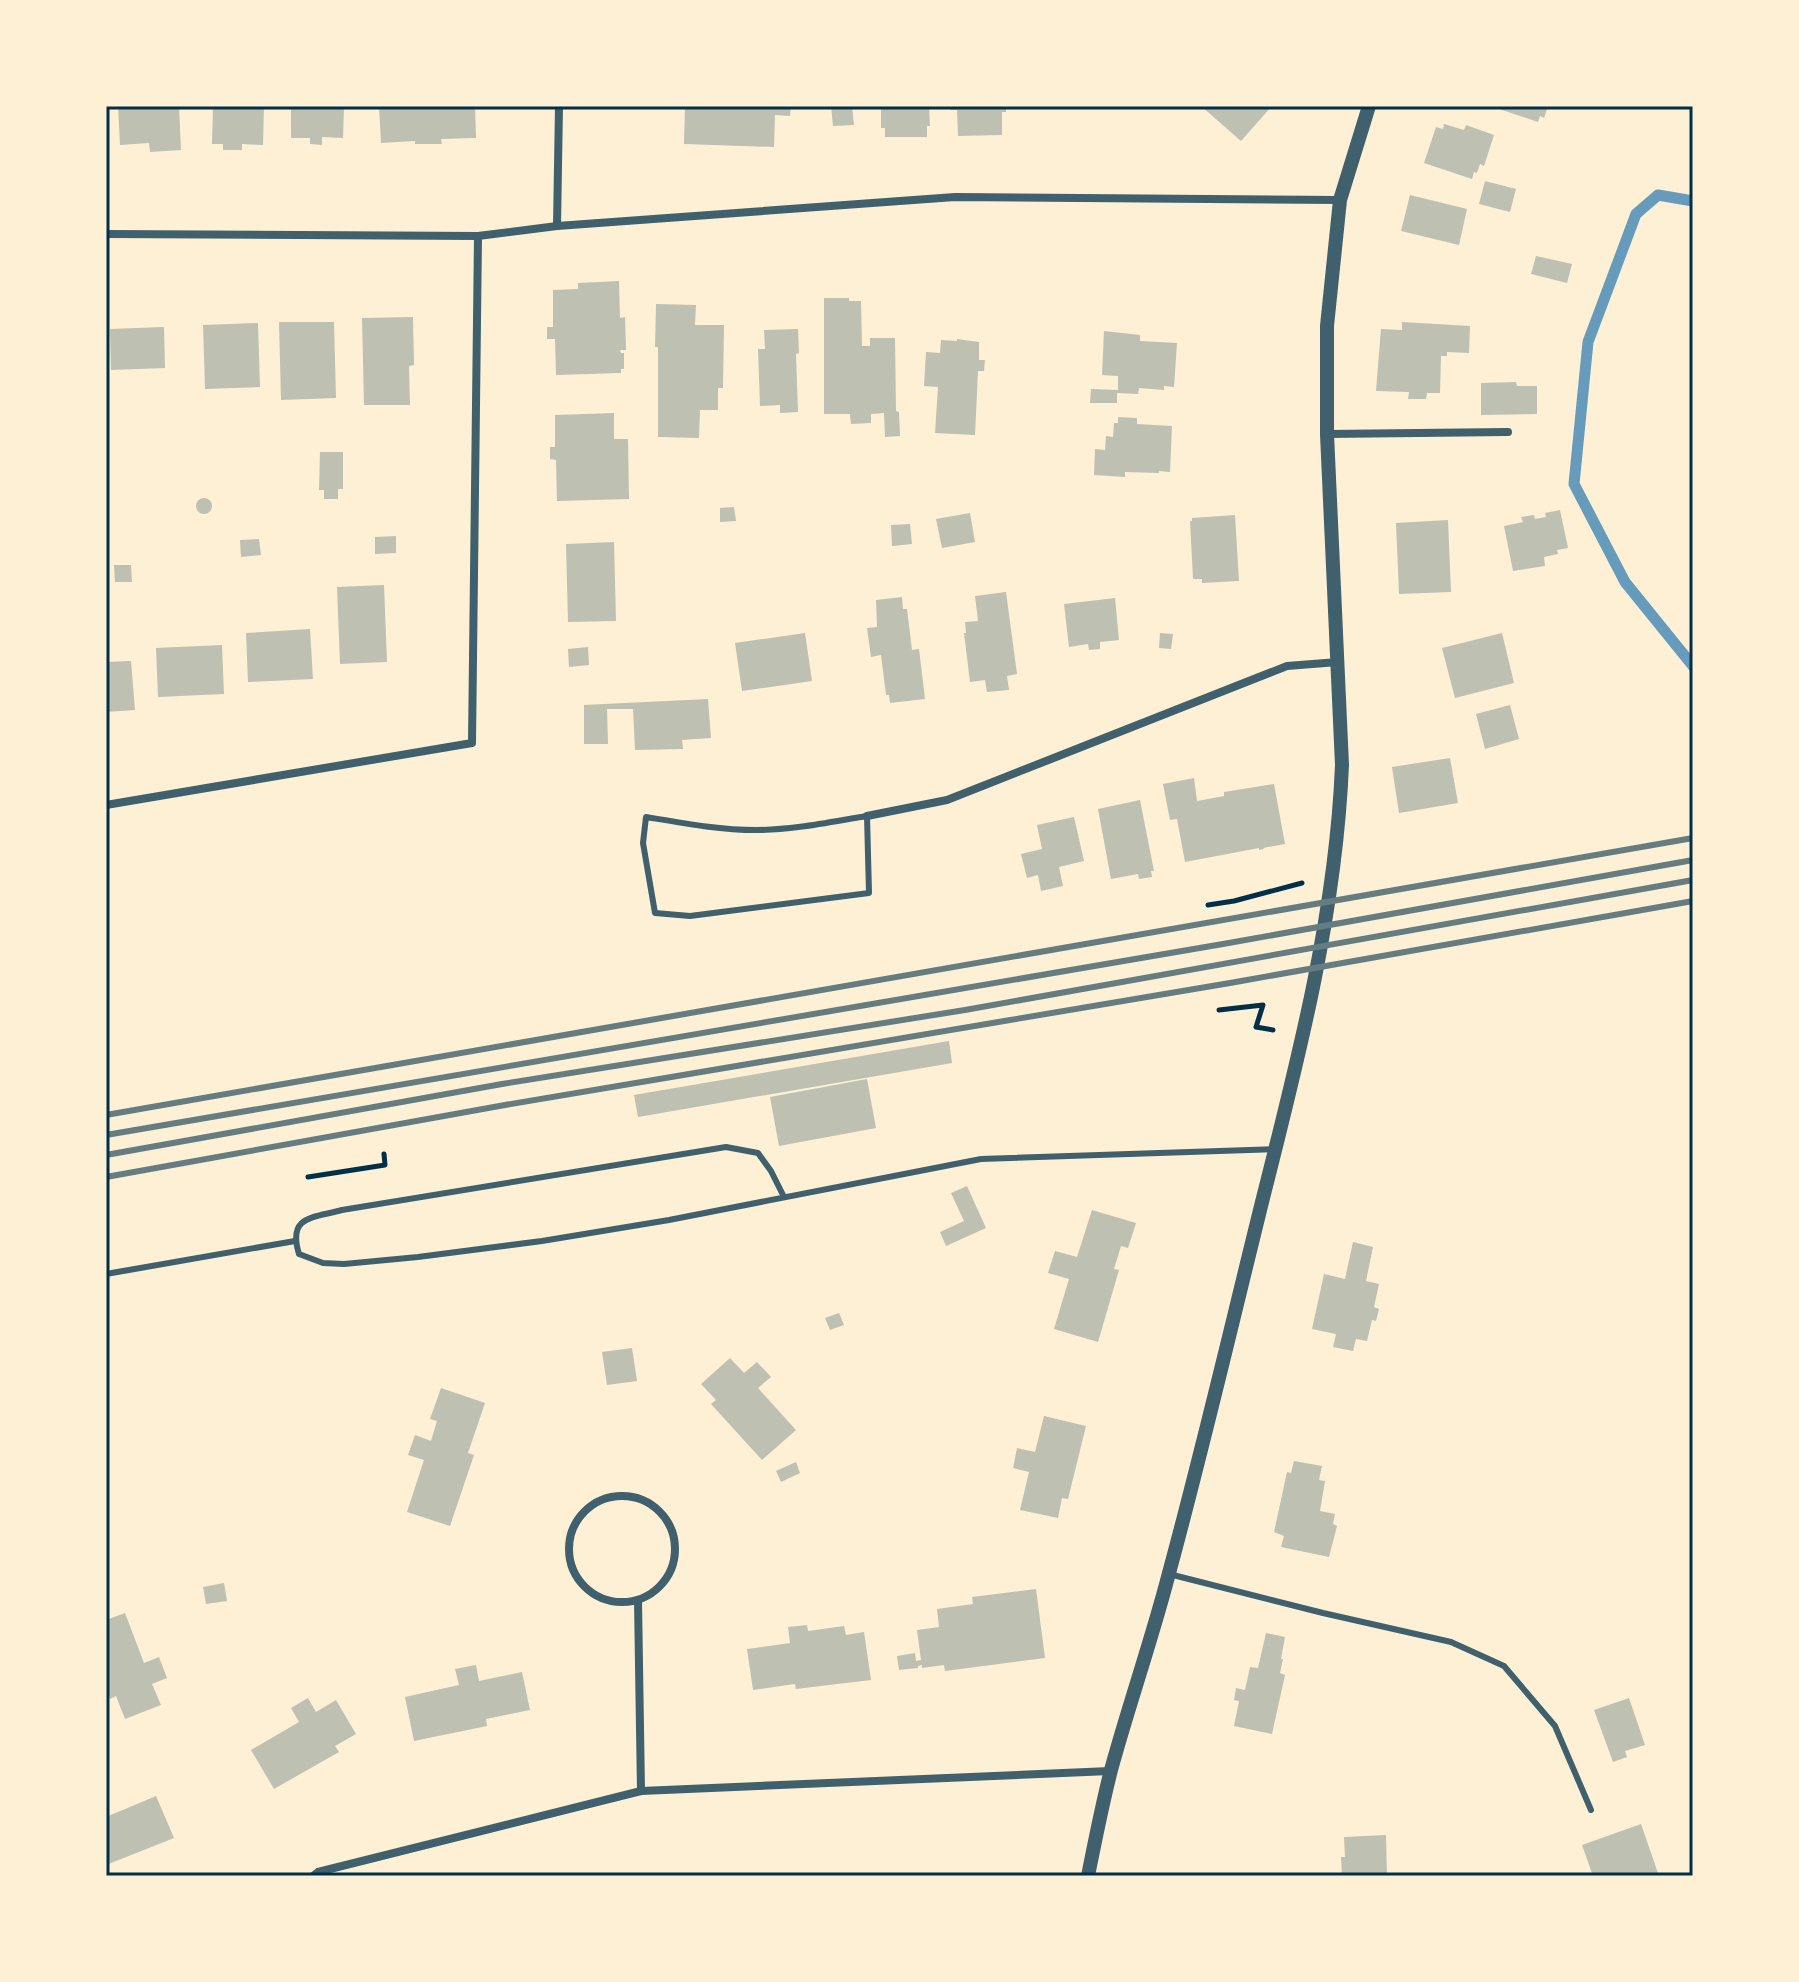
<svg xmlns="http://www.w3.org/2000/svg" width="1799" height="1982" font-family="'Alegreya Sans',sans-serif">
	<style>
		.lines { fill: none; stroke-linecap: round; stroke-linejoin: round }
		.stream { stroke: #669bbc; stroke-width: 11 }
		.building { fill: #bec0b2 }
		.path { stroke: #003049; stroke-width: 5 }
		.service { stroke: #3f606c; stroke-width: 6 }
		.minor { stroke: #3f606c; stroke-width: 8 }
		.tertiary { stroke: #3f606c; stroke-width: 14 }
		.rail { stroke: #657d81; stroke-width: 6 }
		.neatline { fill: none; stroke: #003049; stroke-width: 3 }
	</style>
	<rect width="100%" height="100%" fill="#fdf0d5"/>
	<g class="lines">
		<path class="stream" d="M 1693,201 L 1658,195 L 1636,214 L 1588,342 L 1574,484 L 1625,582 L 1693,666"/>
	</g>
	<g class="building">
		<path d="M 118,106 L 179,106 L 181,150 L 150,152 L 149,143 L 120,145 Z"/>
		<path d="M 213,106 L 264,106 L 263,145 L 242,144 L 242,150 L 223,150 L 223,144 L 212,144 Z"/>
		<path d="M 291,106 L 344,106 L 343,138 L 322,137 L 322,145 L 310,144 L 310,138 L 291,138 Z"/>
		<path d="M 379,106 L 475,106 L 476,138 L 441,139 L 442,144 L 415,144 L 415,141 L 381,143 Z"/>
		<path d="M 685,106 L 791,106 L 790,116 L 775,115 L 774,147 L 684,144 Z"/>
		<path d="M 831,106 L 852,106 L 854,125 L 833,126 Z"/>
		<path d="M 881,106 L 929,106 L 930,126 L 927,126 L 927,137 L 885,137 L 885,128 L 881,128 Z"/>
		<path d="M 951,106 L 1006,106 L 1006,112 L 1002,112 L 1002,135 L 958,136 L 957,110 L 951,110 Z"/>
		<path d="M 1201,106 L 1272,106 L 1241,141 Z"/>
		<path d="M 1548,106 L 1544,118 L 1540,116 L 1538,122 L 1493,107 Z"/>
		<path d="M 1444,124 L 1464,130 L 1466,125 L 1494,135 L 1484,166 L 1480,164 L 1477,173 L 1474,172 L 1472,179 L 1424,163 L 1436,127 L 1443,129 Z"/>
		<path d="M 1485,181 L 1516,189 L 1510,212 L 1479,204 Z"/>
		<path d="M 1410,195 L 1467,209 L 1459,245 L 1401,231 Z"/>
		<path d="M 1536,256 L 1572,264 L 1567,283 L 1531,274 Z"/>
		<path d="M 619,281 L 620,318 L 625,317 L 626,350 L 620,350 L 621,353 L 624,353 L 624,369 L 621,369 L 621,373 L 556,375 L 555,339 L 547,339 L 547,327 L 553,327 L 553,290 L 578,289 L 578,283 Z"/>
		<path d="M 824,298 L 849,298 L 849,301 L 861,301 L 862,346 L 870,346 L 870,338 L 895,338 L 896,411 L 899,412 L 900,436 L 885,437 L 884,413 L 871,414 L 871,423 L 851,424 L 850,414 L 824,414 Z"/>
		<path d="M 656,304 L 696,305 L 695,325 L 724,325 L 723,388 L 718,388 L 718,410 L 700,410 L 699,438 L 658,437 L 658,347 L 655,347 Z"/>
		<path d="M 413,317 L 414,365 L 409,366 L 410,405 L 364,405 L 362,318 Z"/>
		<path d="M 279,322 L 334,322 L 336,398 L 281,400 Z"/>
		<path d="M 1402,322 L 1470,326 L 1469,353 L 1447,352 L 1447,356 L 1441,356 L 1440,393 L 1427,393 L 1426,399 L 1408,399 L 1409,392 L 1376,391 L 1381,329 L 1402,330 Z"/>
		<path d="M 258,323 L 260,387 L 205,389 L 203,325 Z"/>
		<path d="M 164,327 L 165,368 L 111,370 L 110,329 Z"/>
		<path d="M 798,329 L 799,353 L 796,354 L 798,412 L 780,413 L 780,405 L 760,406 L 758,349 L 765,349 L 764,330 Z"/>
		<path d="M 1104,331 L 1140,335 L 1140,341 L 1177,343 L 1174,387 L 1164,386 L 1164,390 L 1139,388 L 1138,394 L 1117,393 L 1117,403 L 1090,403 L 1091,389 L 1118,390 L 1118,376 L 1102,375 Z"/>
		<path d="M 957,339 L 979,342 L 979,360 L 985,360 L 984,371 L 978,371 L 975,435 L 935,433 L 938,387 L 924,386 L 926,352 L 940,353 L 941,340 L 957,341 Z"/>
		<path d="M 1516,382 L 1517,386 L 1537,386 L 1537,414 L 1481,415 L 1481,383 Z"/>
		<path d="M 614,413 L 614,439 L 628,439 L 629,499 L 557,501 L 556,460 L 550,459 L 550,447 L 555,447 L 555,415 Z"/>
		<path d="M 1118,417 L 1137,418 L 1137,424 L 1172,426 L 1170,472 L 1159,471 L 1159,473 L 1125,472 L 1125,477 L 1094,475 L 1095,449 L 1105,450 L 1106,436 L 1113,437 L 1114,423 L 1118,423 Z"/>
		<path d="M 320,452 L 343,452 L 343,489 L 338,489 L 338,499 L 324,499 L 324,490 L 319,490 Z"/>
		<circle cx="204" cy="506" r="8"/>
		<path d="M 734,507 L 736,521 L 720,522 L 720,508 Z"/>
		<path d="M 1560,510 L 1568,548 L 1557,550 L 1558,554 L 1544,557 L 1545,566 L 1513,571 L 1504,526 L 1523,522 L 1521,517 L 1534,515 L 1535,519 L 1546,517 L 1545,513 Z"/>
		<path d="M 970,513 L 975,542 L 942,548 L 936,519 Z"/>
		<path d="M 1235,515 L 1239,581 L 1202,583 L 1202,579 L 1193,579 L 1190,521 L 1192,521 L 1192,518 Z"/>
		<path d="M 1448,520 L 1451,592 L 1399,594 L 1396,523 Z"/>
		<path d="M 910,524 L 912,544 L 892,546 L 891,525 Z"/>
		<path d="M 396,536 L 396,553 L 375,554 L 375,537 Z"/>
		<path d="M 259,539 L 261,555 L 241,557 L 240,540 Z"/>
		<path d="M 614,542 L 616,621 L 568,622 L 566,544 Z"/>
		<path d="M 114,565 L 131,565 L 132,582 L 115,582 Z"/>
		<path d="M 384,585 L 387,662 L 340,664 L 337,587 Z"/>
		<path d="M 1006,592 L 1017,674 L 1007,676 L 1009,690 L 987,692 L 985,680 L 970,682 L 964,633 L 966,633 L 965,622 L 978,621 L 975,596 Z"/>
		<path d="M 902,597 L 903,609 L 907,609 L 912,650 L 919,649 L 925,699 L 890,703 L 889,695 L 886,695 L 881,655 L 871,657 L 867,628 L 877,627 L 876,600 Z"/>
		<path d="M 1115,598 L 1119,640 L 1100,642 L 1100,649 L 1089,650 L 1088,644 L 1069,647 L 1064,604 Z"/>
		<path d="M 310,629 L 313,679 L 248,682 L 246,633 Z"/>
		<path d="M 805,633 L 812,681 L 742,691 L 735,643 Z"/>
		<path d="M 1160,633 L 1173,634 L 1171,649 L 1159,648 Z"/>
		<path d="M 1502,633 L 1514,683 L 1455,698 L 1442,648 Z"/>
		<path d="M 222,645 L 224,694 L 158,697 L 156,648 Z"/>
		<path d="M 588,647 L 589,665 L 569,667 L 568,649 Z"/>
		<path d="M 131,661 L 135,710 L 106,712 L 106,662 Z"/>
		<path d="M 708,699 L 711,738 L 682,740 L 683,749 L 635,750 L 633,709 L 607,709 L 608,744 L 584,744 L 584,705 Z"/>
		<path d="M 1510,705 L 1519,739 L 1485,749 L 1476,714 Z"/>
		<path d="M 1450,758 L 1458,803 L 1399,813 L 1392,767 Z"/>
		<path d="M 1194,778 L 1197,801 L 1224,796 L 1224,792 L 1274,784 L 1285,844 L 1263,848 L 1264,849 L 1259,850 L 1259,848 L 1185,862 L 1177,819 L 1170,820 L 1163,784 Z"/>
		<path d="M 1140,800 L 1154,871 L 1151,871 L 1152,877 L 1139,879 L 1138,874 L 1111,879 L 1098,809 Z"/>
		<path d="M 1074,817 L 1084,861 L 1059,867 L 1063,886 L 1041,891 L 1038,875 L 1027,878 L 1021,854 L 1042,849 L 1037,825 Z"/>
		<path d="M 949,1041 L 952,1063 L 638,1117 L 634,1095 Z"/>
		<path d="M 867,1079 L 876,1128 L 779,1146 L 770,1097 Z"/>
		<path d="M 967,1186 L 986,1228 L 946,1246 L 940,1232 L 964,1221 L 951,1193 Z"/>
		<path d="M 1092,1210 L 1136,1223 L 1128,1248 L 1121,1246 L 1114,1269 L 1119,1270 L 1098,1342 L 1054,1329 L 1069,1279 L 1048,1273 L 1055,1251 L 1077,1257 Z"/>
		<path d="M 1353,1242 L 1373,1247 L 1366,1281 L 1379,1284 L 1374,1307 L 1379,1309 L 1376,1321 L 1372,1320 L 1367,1341 L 1356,1339 L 1353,1351 L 1333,1347 L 1336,1334 L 1312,1329 L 1324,1274 L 1345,1279 Z"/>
		<path d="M 839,1313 L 844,1325 L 830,1330 L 825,1318 Z"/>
		<path d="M 632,1348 L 637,1381 L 607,1385 L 602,1352 Z"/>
		<path d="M 730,1358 L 744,1373 L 757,1362 L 771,1377 L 758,1388 L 796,1430 L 762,1460 L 711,1404 L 716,1400 L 701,1384 Z"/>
		<path d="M 441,1388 L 485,1403 L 468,1453 L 474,1455 L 450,1526 L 407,1512 L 424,1460 L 408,1455 L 415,1435 L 431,1441 L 437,1421 L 430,1419 Z"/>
		<path d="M 1044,1416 L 1086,1426 L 1068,1499 L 1062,1498 L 1058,1518 L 1020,1510 L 1029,1472 L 1013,1468 L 1017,1448 L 1035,1452 Z"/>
		<path d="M 1294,1461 L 1322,1466 L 1319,1480 L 1325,1481 L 1320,1511 L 1335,1514 L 1333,1524 L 1337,1526 L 1329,1557 L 1281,1547 L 1284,1536 L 1274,1532 L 1287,1472 L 1291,1473 Z"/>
		<path d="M 796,1462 L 800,1473 L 781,1482 L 776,1471 Z"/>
		<path d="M 224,1583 L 227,1601 L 206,1604 L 203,1587 Z"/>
		<path d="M 1036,1589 L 1045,1658 L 945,1671 L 944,1665 L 922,1668 L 922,1665 L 918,1666 L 918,1668 L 899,1670 L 897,1656 L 915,1653 L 916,1661 L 921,1660 L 917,1630 L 939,1627 L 937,1609 L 973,1604 L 972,1597 Z"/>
		<path d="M 125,1613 L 144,1663 L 159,1657 L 167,1678 L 152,1684 L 161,1705 L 125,1719 L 116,1696 L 110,1699 L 106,1688 L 106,1620 Z"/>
		<path d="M 807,1625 L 808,1631 L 844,1626 L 846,1635 L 864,1632 L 871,1680 L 796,1689 L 795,1684 L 753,1690 L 747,1649 L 790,1643 L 788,1627 Z"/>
		<path d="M 1266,1633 L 1285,1637 L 1281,1659 L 1283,1659 L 1280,1673 L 1285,1675 L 1272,1734 L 1234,1726 L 1239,1701 L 1234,1700 L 1236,1688 L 1245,1690 L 1250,1667 L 1258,1668 Z"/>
		<path d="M 476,1665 L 479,1681 L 522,1672 L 530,1710 L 486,1719 L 487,1726 L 414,1741 L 405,1697 L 459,1685 L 455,1669 Z"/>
		<path d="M 308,1698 L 316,1712 L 336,1700 L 356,1734 L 335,1746 L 339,1752 L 274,1789 L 251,1750 L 299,1722 L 291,1708 Z"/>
		<path d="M 1629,1698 L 1645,1745 L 1625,1751 L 1627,1757 L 1613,1762 L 1594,1710 Z"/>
		<path d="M 156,1796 L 174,1838 L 106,1865 L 106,1817 Z"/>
		<path d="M 1641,1824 L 1659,1876 L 1593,1876 L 1582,1845 Z"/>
		<path d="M 1386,1835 L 1387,1876 L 1342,1876 L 1341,1857 L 1345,1857 L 1344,1837 Z"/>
	</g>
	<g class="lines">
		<g class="path">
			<path d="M 1208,905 L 1234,901 L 1302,883"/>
			<path d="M 1219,1010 L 1263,1005 L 1256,1027 L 1273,1030"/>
			<path d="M 308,1177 L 385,1165 L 384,1154"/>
		</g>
		<g class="service">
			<path d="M 867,816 L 869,893 L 690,916 L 655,913 L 643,843 L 646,817 C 682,823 720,830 756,830 C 793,830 830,822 867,816 Z"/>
			<path d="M 784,1197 L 771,1171 L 758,1153 L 726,1147 L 342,1210 C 314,1218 287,1215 299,1254 L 323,1263 L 344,1264 L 418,1257 L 542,1241 L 669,1220 L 981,1159 L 1276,1149"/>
			<path d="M 106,1274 L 295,1241"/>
			<path d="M 1169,1574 L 1323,1613 L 1451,1642 L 1504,1666 L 1555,1726 L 1591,1810"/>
		</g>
		<g class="minor">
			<path d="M 557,226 L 559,106"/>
			<path d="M 106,234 L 478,236 L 557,226 L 955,197 L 1340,200"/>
			<path d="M 1327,434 L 1508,432"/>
			<path d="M 106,805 L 472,743 L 478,236"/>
			<path d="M 867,816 L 947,800 L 1287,666 L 1338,662"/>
			<circle cx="622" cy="1549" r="53"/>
			<path d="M 638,1601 L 641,1791"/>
			<path d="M 313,1876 L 318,1872 L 641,1791 L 1110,1771"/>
		</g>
		<path class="tertiary" d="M 1088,1876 C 1095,1841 1102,1805 1111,1770 C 1129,1704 1152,1639 1169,1573 C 1203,1448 1232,1323 1263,1198 C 1299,1056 1336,912 1342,765 L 1327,434 L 1327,326 L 1340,200 L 1369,106"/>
		<g class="rail">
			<path d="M 106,1115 L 1693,838"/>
			<path d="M 106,1135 L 1223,944 L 1693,860"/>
			<path d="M 106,1155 L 502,1084 L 965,1010 L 1693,880"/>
			<path d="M 106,1177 L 505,1105 L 1230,983 L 1693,901"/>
		</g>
	</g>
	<rect width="1799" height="1982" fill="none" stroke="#fdf0d5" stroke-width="216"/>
	<rect x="108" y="108" width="1583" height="1766" class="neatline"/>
</svg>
